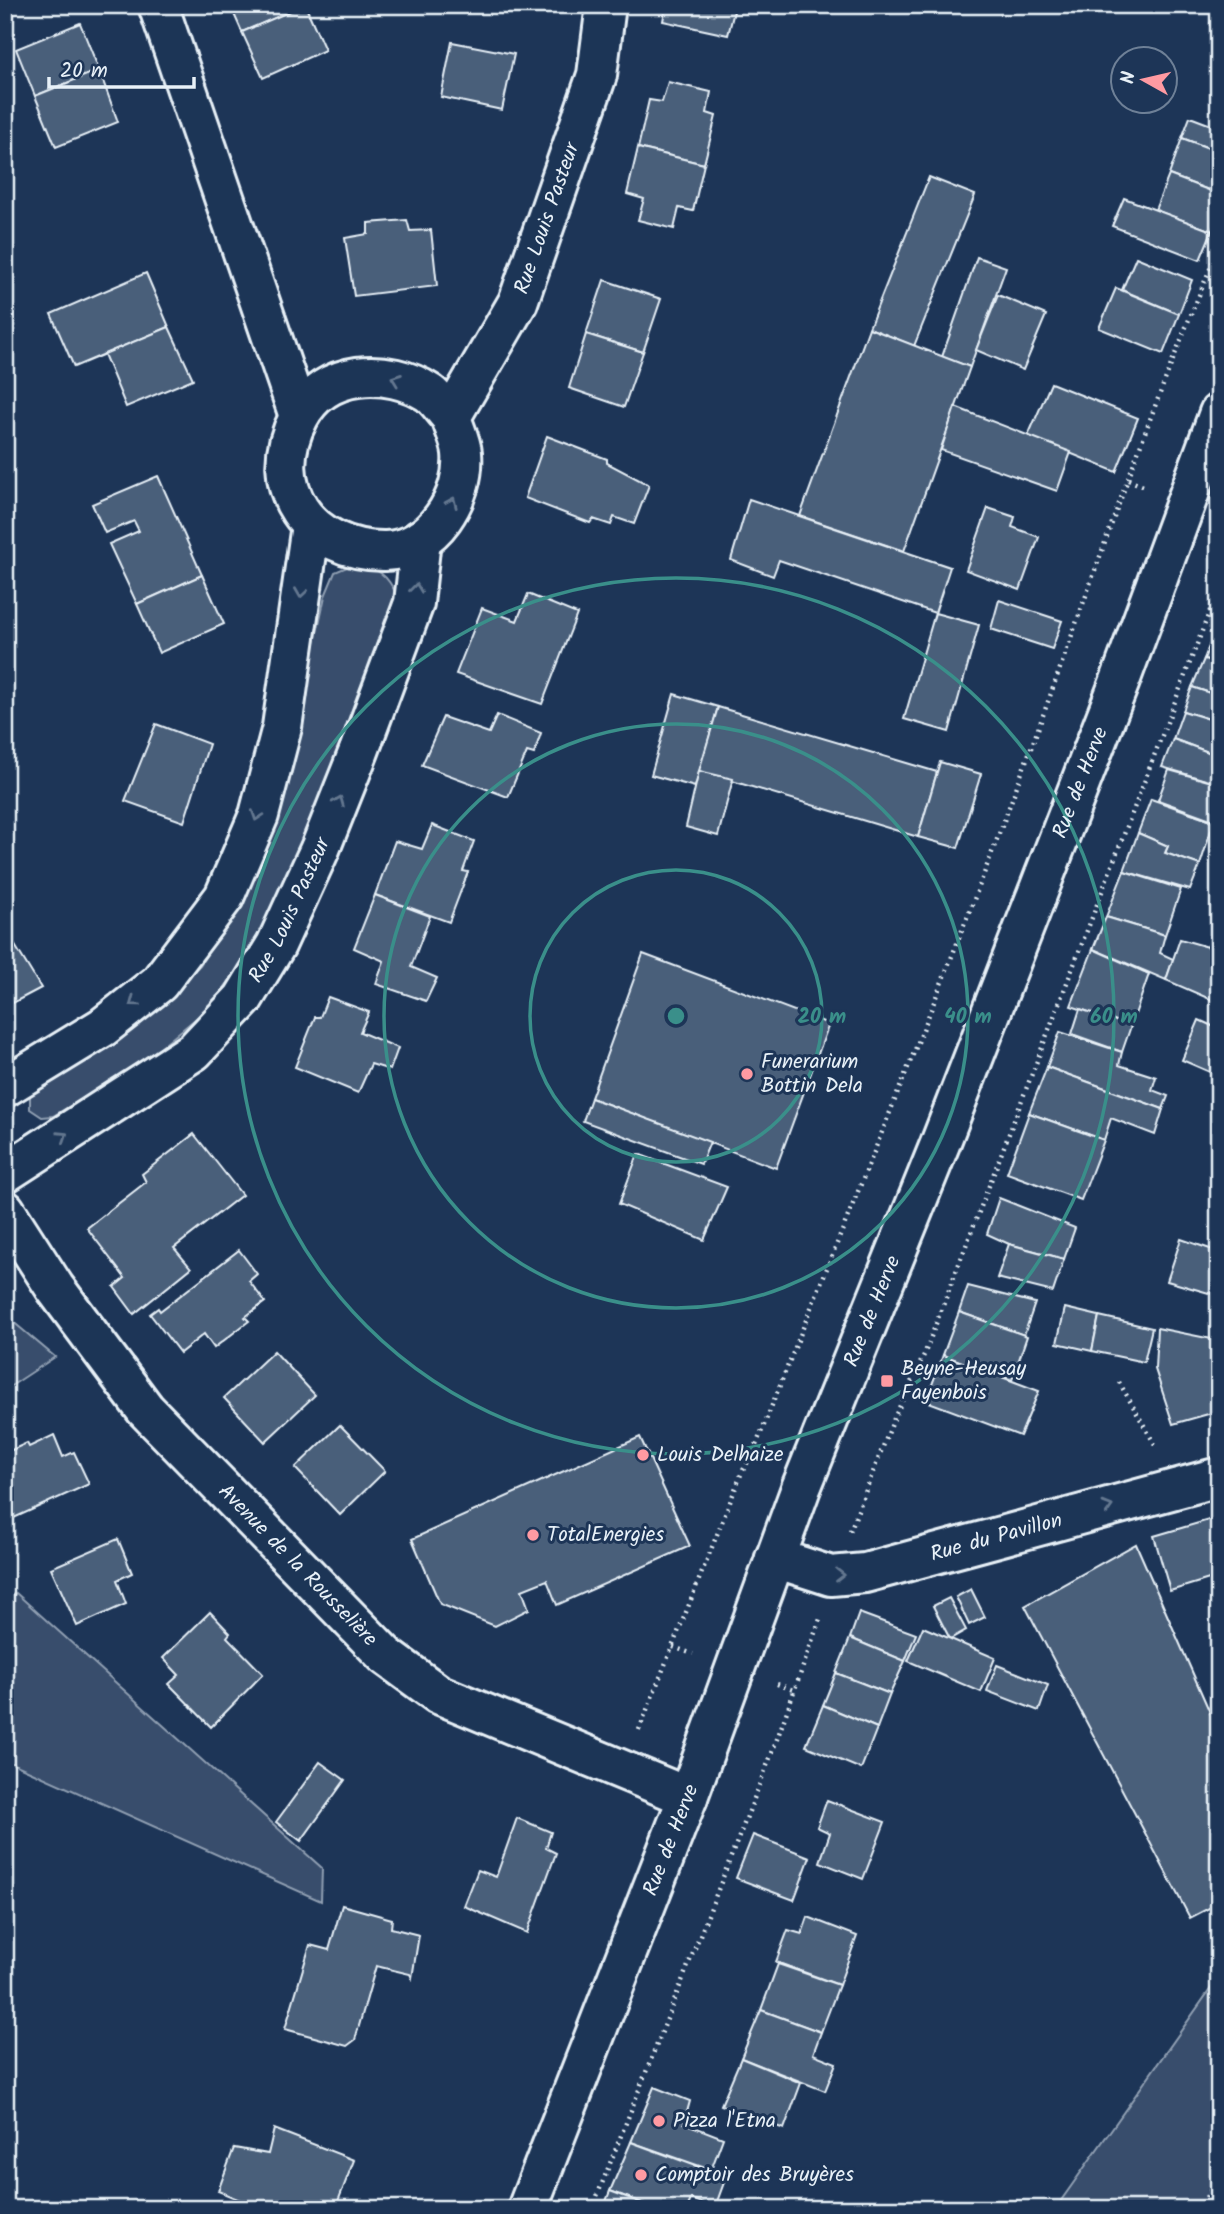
<svg xmlns="http://www.w3.org/2000/svg" width="1224" height="2214" font-family="Kalam,sans-serif">
	<style>
		.green { fill: #374d6c; stroke: #909fb2; stroke-width: 2 }
		.building { fill: #495e7a; stroke: #e8f1f8; stroke-width: 2 }
		.lines { fill: none; stroke-linecap: round; stroke-linejoin: round }
		.minor-casing { stroke: #e8f1f8; stroke-width: 44 }
		.major-casing { stroke: #e8f1f8; stroke-width: 44 }
		.path { stroke: #e8f1f8; stroke-width: 4.5; stroke-dasharray: 2 5; stroke-linecap: butt }
		.minor { stroke: #1d3557; stroke-width: 38 }
		.major { stroke: #1d3557; stroke-width: 38 }
		.oneway { stroke: #64778f }
		.ring { fill: none; stroke: #3a8f8a; stroke-width: 3.5 }
		.poi-dot { fill: #ff9aa2; stroke: #1d3557; stroke-width: 2.5 }
		.labels { text-anchor: middle; dominant-baseline: central; stroke-width: 6; stroke-linejoin: round; paint-order: stroke }
		.street-label { font-size: 21px; fill: #e8f1f8; stroke: #1d3557 }
		.poi-label { font-size: 21px; fill: #e8f1f8; stroke: #1d3557; text-anchor: start }
		.centre { fill: #3a8f8a; stroke: #1d3557; stroke-width: 3.5 }
		.ring-label { font-size: 21px; text-anchor: middle; font-weight: bold; fill: #3a8f8a; stroke: #1d3557; stroke-width: 6; stroke-linejoin: round; paint-order: stroke }
	</style>
	<rect width="100%" height="100%" fill="#1d3557"/>
	<filter id="ink" filterUnits="userSpaceOnUse"><feTurbulence type="fractalNoise" baseFrequency=".0143" numOctaves="2"/><feDisplacementMap in="SourceGraphic" scale="14" xChannelSelector="R" yChannelSelector="G"/><feConvolveMatrix kernelMatrix="1 2 1 2 8 2 1 2 1" color-interpolation-filters="sRGB"/></filter>
	<g filter="url(#ink)">
		<g class="green">
			<path d="M 354,564 C 377,567 388,575 397,596 L 299,861 L 259,939 L 212,1005 L 142,1063 L 53,1116 L 42,1117 L 30,1109 L 30,1094 L 36,1086 L 88,1059 L 137,1025 L 200,965 L 234,911 L 282,795 L 325,596 L 335,572 Z"/>
			<path d="M 5,1315 L 55,1357 L 5,1390 Z"/>
			<path d="M 16,1593 L 322,1868 L 321,1901 L 5,1760 L 5,1599 Z"/>
			<path d="M 1219,1977 L 1219,2209 L 1055,2209 Z"/>
		</g>
		<g class="building">
			<path d="M 230,5 L 305,5 L 242,32 Z"/>
			<path d="M 305,5 L 325,50 L 263,78 L 242,32 Z"/>
			<path d="M 666,5 L 756,5 L 756,9 L 735,7 L 728,35 L 663,21 Z"/>
			<path d="M 996,5 L 1022,5 L 1020,12 Z"/>
			<path d="M 1207,5 L 1219,5 L 1219,28 L 1210,25 L 1216,9 Z"/>
			<path d="M 80,23 L 99,70 L 35,96 L 16,49 Z"/>
			<path d="M 452,42 L 514,54 L 502,110 L 441,97 Z"/>
			<path d="M 99,70 L 118,122 L 56,147 L 35,96 Z"/>
			<path d="M 668,82 L 711,92 L 707,113 L 716,116 L 704,164 L 638,148 L 649,100 L 662,102 Z"/>
			<path d="M 1190,117 L 1219,128 L 1219,152 L 1182,138 Z"/>
			<path d="M 1182,138 L 1219,152 L 1219,194 L 1169,175 Z"/>
			<path d="M 638,148 L 704,164 L 693,211 L 679,208 L 674,229 L 638,220 L 644,199 L 627,194 Z"/>
			<path d="M 1169,175 L 1219,194 L 1219,212 L 1212,231 L 1155,210 Z"/>
			<path d="M 929,177 L 975,195 L 914,346 L 869,328 Z"/>
			<path d="M 1124,198 L 1212,231 L 1200,260 L 1112,226 Z"/>
			<path d="M 407,220 L 410,231 L 431,230 L 437,286 L 354,296 L 345,238 L 368,234 L 368,223 Z"/>
			<path d="M 977,257 L 1006,267 L 970,367 L 942,357 Z"/>
			<path d="M 1136,257 L 1192,280 L 1179,314 L 1122,290 Z"/>
			<path d="M 146,273 L 169,327 L 74,367 L 51,314 Z"/>
			<path d="M 604,280 L 661,299 L 643,352 L 586,334 Z"/>
			<path d="M 1116,288 L 1179,314 L 1163,354 L 1099,328 Z"/>
			<path d="M 998,295 L 1046,315 L 1023,370 L 976,350 Z"/>
			<path d="M 169,327 L 193,379 L 126,407 L 104,354 Z"/>
			<path d="M 869,328 L 970,367 L 904,551 L 800,516 Z"/>
			<path d="M 586,334 L 643,352 L 624,407 L 569,388 Z"/>
			<path d="M 1051,383 L 1138,418 L 1116,472 L 1028,436 Z"/>
			<path d="M 955,407 L 1071,452 L 1057,491 L 941,450 Z"/>
			<path d="M 547,436 L 607,459 L 607,463 L 649,485 L 634,524 L 614,517 L 611,525 L 593,519 L 590,523 L 525,498 Z"/>
			<path d="M 158,476 L 202,575 L 137,604 L 109,544 L 139,531 L 134,521 L 105,533 L 92,504 Z"/>
			<path d="M 749,499 L 950,567 L 935,613 L 779,560 L 773,576 L 731,560 Z"/>
			<path d="M 988,508 L 1015,517 L 1012,527 L 1039,537 L 1020,590 L 966,570 Z"/>
			<path d="M 202,575 L 224,624 L 159,653 L 137,604 Z"/>
			<path d="M 528,594 L 577,614 L 542,704 L 456,674 L 482,608 L 517,621 Z"/>
			<path d="M 999,600 L 1062,621 L 1052,649 L 991,629 Z"/>
			<path d="M 935,613 L 979,625 L 949,732 L 904,719 Z"/>
			<path d="M 1219,620 L 1219,663 L 1204,659 Z"/>
			<path d="M 1204,659 L 1219,663 L 1219,696 L 1192,687 Z"/>
			<path d="M 1192,687 L 1219,696 L 1219,722 L 1183,711 Z"/>
			<path d="M 674,694 L 718,707 L 695,787 L 651,775 Z"/>
			<path d="M 718,707 L 937,772 L 918,837 L 699,771 Z"/>
			<path d="M 1183,711 L 1219,722 L 1219,756 L 1173,739 Z"/>
			<path d="M 497,715 L 541,733 L 534,754 L 527,752 L 508,797 L 422,765 L 443,717 L 489,733 Z"/>
			<path d="M 156,724 L 209,744 L 184,822 L 125,801 Z"/>
			<path d="M 1173,739 L 1219,756 L 1219,784 L 1162,767 Z"/>
			<path d="M 940,762 L 981,774 L 958,848 L 918,837 Z"/>
			<path d="M 1169,770 L 1219,784 L 1219,822 L 1158,800 Z"/>
			<path d="M 699,771 L 733,779 L 718,836 L 686,827 Z"/>
			<path d="M 1151,799 L 1214,821 L 1200,865 L 1165,853 L 1168,846 L 1138,833 Z"/>
			<path d="M 432,825 L 474,841 L 463,871 L 468,872 L 449,922 L 375,895 L 395,841 L 422,849 Z"/>
			<path d="M 1138,833 L 1168,846 L 1165,853 L 1200,865 L 1190,890 L 1124,871 Z"/>
			<path d="M 1124,871 L 1181,889 L 1165,935 L 1106,917 Z"/>
			<path d="M 375,895 L 430,916 L 411,967 L 437,978 L 426,1001 L 376,984 L 384,961 L 354,948 Z"/>
			<path d="M 1106,917 L 1165,935 L 1160,953 L 1173,959 L 1166,980 L 1093,949 Z"/>
			<path d="M 8,934 L 41,988 L 5,1007 L 5,936 Z"/>
			<path d="M 1211,935 L 1219,937 L 1219,1003 L 1166,980 L 1180,939 L 1208,947 Z"/>
			<path d="M 1093,949 L 1149,974 L 1131,1026 L 1071,1006 Z"/>
			<path d="M 643,954 L 829,1024 L 776,1168 L 591,1098 Z"/>
			<path d="M 328,997 L 369,1012 L 360,1032 L 398,1048 L 390,1070 L 371,1064 L 358,1093 L 295,1067 L 315,1017 L 320,1017 Z"/>
			<path d="M 1080,1009 L 1131,1026 L 1122,1052 L 1072,1034 Z"/>
			<path d="M 1199,1020 L 1219,1029 L 1219,1076 L 1182,1060 Z"/>
			<path d="M 1060,1032 L 1122,1052 L 1119,1065 L 1156,1077 L 1152,1090 L 1168,1096 L 1163,1109 L 1047,1067 Z"/>
			<path d="M 1047,1067 L 1163,1109 L 1155,1135 L 1111,1118 L 1104,1140 L 1029,1113 Z"/>
			<path d="M 591,1098 L 710,1142 L 701,1164 L 583,1121 Z"/>
			<path d="M 1029,1113 L 1104,1140 L 1081,1200 L 1007,1173 Z"/>
			<path d="M 194,1134 L 242,1195 L 174,1248 L 191,1268 L 134,1314 L 114,1287 L 125,1278 L 87,1228 L 146,1182 L 142,1174 Z"/>
			<path d="M 638,1154 L 727,1187 L 704,1240 L 619,1204 Z"/>
			<path d="M 999,1198 L 1075,1228 L 1064,1259 L 1009,1244 L 987,1234 Z"/>
			<path d="M 1181,1239 L 1219,1252 L 1219,1296 L 1167,1281 Z"/>
			<path d="M 1009,1244 L 1064,1259 L 1053,1292 L 997,1278 Z"/>
			<path d="M 239,1250 L 257,1274 L 249,1281 L 265,1302 L 245,1317 L 249,1321 L 214,1348 L 204,1334 L 180,1353 L 150,1314 L 158,1308 L 160,1311 Z"/>
			<path d="M 968,1286 L 1035,1303 L 1024,1335 L 959,1312 Z"/>
			<path d="M 1065,1308 L 1099,1316 L 1092,1351 L 1057,1343 Z"/>
			<path d="M 959,1312 L 1027,1336 L 1012,1380 L 943,1355 Z"/>
			<path d="M 1099,1316 L 1152,1328 L 1144,1362 L 1092,1351 Z"/>
			<path d="M 1157,1328 L 1217,1340 L 1219,1411 L 1173,1424 L 1155,1369 Z"/>
			<path d="M 274,1351 L 315,1395 L 265,1442 L 224,1398 Z"/>
			<path d="M 943,1355 L 1039,1391 L 1020,1436 L 926,1401 Z"/>
			<path d="M 340,1425 L 385,1471 L 340,1515 L 295,1468 Z"/>
			<path d="M 54,1435 L 63,1457 L 74,1452 L 89,1484 L 5,1522 L 5,1453 L 27,1443 L 29,1447 Z"/>
			<path d="M 640,1437 L 690,1546 L 557,1605 L 547,1580 L 522,1590 L 529,1609 L 495,1626 L 440,1604 L 412,1539 Z"/>
			<path d="M 1219,1517 L 1219,1576 L 1170,1591 L 1154,1536 Z"/>
			<path d="M 118,1539 L 132,1573 L 117,1580 L 126,1604 L 77,1626 L 51,1568 Z"/>
			<path d="M 1136,1544 L 1219,1733 L 1219,1903 L 1190,1918 L 1025,1606 Z"/>
			<path d="M 971,1589 L 985,1617 L 969,1625 L 956,1597 Z"/>
			<path d="M 949,1598 L 966,1630 L 950,1639 L 933,1606 Z"/>
			<path d="M 210,1612 L 230,1633 L 227,1637 L 263,1674 L 211,1727 L 169,1684 L 179,1675 L 163,1658 Z"/>
			<path d="M 859,1613 L 916,1634 L 905,1661 L 850,1638 Z"/>
			<path d="M 923,1627 L 995,1658 L 981,1692 L 908,1661 Z"/>
			<path d="M 850,1638 L 905,1661 L 890,1694 L 836,1673 Z"/>
			<path d="M 997,1665 L 1048,1685 L 1039,1711 L 987,1691 Z"/>
			<path d="M 836,1673 L 890,1694 L 877,1728 L 823,1705 Z"/>
			<path d="M 823,1705 L 877,1728 L 861,1769 L 806,1746 Z"/>
			<path d="M 320,1762 L 345,1780 L 301,1841 L 276,1822 Z"/>
			<path d="M 827,1800 L 885,1822 L 863,1879 L 820,1862 L 830,1833 L 817,1827 Z"/>
			<path d="M 517,1818 L 551,1832 L 546,1848 L 556,1853 L 527,1933 L 464,1906 L 478,1870 L 496,1877 Z"/>
			<path d="M 753,1835 L 810,1857 L 794,1900 L 736,1878 Z"/>
			<path d="M 342,1905 L 392,1919 L 391,1928 L 419,1935 L 412,1978 L 410,1974 L 376,1966 L 355,2040 L 347,2046 L 285,2029 L 310,1945 L 329,1950 Z"/>
			<path d="M 808,1917 L 857,1936 L 839,1985 L 776,1962 L 788,1930 L 802,1934 Z"/>
			<path d="M 778,1964 L 839,1985 L 821,2032 L 761,2010 Z"/>
			<path d="M 761,2010 L 821,2032 L 813,2054 L 836,2063 L 825,2091 L 741,2058 Z"/>
			<path d="M 741,2058 L 801,2083 L 784,2129 L 721,2105 Z"/>
			<path d="M 654,2087 L 690,2101 L 684,2123 L 723,2138 L 711,2170 L 631,2142 Z"/>
			<path d="M 274,2129 L 354,2160 L 335,2209 L 262,2209 L 218,2191 L 234,2148 L 268,2154 Z"/>
			<path d="M 631,2142 L 726,2177 L 715,2207 L 691,2199 L 687,2209 L 658,2209 L 610,2191 Z"/>
			<path d="M 610,2191 L 658,2209 L 603,2209 Z"/>
		</g>
		<g class="lines">
			<defs>
				<g id="minor">
					<path d="M 158,5 L 299,416"/>
					<path id="s1" d="M 451,417 C 444,410 437,399 429,393 C 388,366 324,369 299,417 C 262,487 310,552 385,551 C 433,550 466,496 462,453 C 461,441 454,428 451,417 L 518,302 L 597,75 L 606,5"/>
					<path d="M 5,1087 L 103,1027 L 159,983 L 224,897 L 259,815 L 282,727 L 311,525"/>
					<path id="s2" d="M 5,1173 L 194,1051 L 243,999 L 276,945 L 320,849 L 359,751 L 414,603 L 421,539"/>
					<path id="s3" d="M 5,1210 L 55,1288 L 145,1409 L 386,1656 L 438,1694 L 688,1797"/>
					<path id="s4" d="M 775,1558 L 831,1576 L 865,1573 L 1219,1477"/>
				</g>
				<g id="major">
					<path id="s5" d="M 527,2209 L 688,1797 L 801,1488 L 940,1144 L 1120,681 L 1219,413"/>
				</g>
			</defs>
			<use href="#minor" class="minor-casing"/>
			<use href="#major" class="major-casing"/>
			<g class="path">
				<path d="M 1128,480 L 1146,487"/>
				<path d="M 1119,1382 L 1157,1448"/>
				<path d="M 850,1531 L 895,1416 L 924,1355 L 1219,587"/>
				<path d="M 673,1647 L 693,1654"/>
				<path d="M 777,1684 L 796,1691"/>
				<path d="M 639,1730 L 742,1472 L 753,1453 C 841,1230 935,1008 1018,783 C 1085,605 1143,423 1219,248"/>
				<path d="M 592,2209 L 772,1753 L 820,1619"/>
				<path d="M 1198,2209 L 1219,2178"/>
			</g>
			<use href="#minor" class="minor"/>
			<use href="#major" class="major"/>
		</g>
		<defs><path id="oneway-chevron" d="M-2-3.5L2.5 0L-2 3.5" fill="none" stroke-width="1.6" stroke-linecap="round" stroke-linejoin="round" transform="scale(1.75)"/></defs>
		<g class="oneway">
			<use href="#oneway-chevron" transform="translate(396 379) rotate(-160)"/>
			<use href="#oneway-chevron" transform="translate(452 502) rotate(-66)"/>
			<use href="#oneway-chevron" transform="translate(416 588) rotate(-83)"/>
			<use href="#oneway-chevron" transform="translate(301 593) rotate(98)"/>
			<use href="#oneway-chevron" transform="translate(339 801) rotate(-68)"/>
			<use href="#oneway-chevron" transform="translate(257 816) rotate(109)"/>
			<use href="#oneway-chevron" transform="translate(134 1002) rotate(143)"/>
			<use href="#oneway-chevron" transform="translate(63 1136) rotate(-33)"/>
			<use href="#oneway-chevron" transform="translate(1108 1507) rotate(-16)"/>
			<use href="#oneway-chevron" transform="translate(840 1575)"/>
		</g>
	</g>
	<g class="ring">
		<circle cx="676" cy="1016" r="146"/>
		<circle cx="676" cy="1016" r="292"/>
		<circle cx="676" cy="1016" r="438"/>
	</g>
	<g class="poi-dot">
		<circle cx="747" cy="1074" r="7"/>
		<rect x="880" y="1374" width="14" height="14" rx="3.5"/>
		<circle cx="643" cy="1455" r="7"/>
		<circle cx="533" cy="1535" r="7"/>
		<circle cx="659" cy="2121" r="7"/>
		<circle cx="641" cy="2175" r="7"/>
	</g>
	<g class="labels">
		<g class="street-label">
			<text stroke="none"><textPath href="#s1" startOffset="775">Rue Louis Pasteur</textPath></text>
			<text stroke="none"><textPath href="#s5" startOffset="1530">Rue de Herve</textPath></text>
			<text stroke="none"><textPath href="#s2" startOffset="397">Rue Louis Pasteur</textPath></text>
			<text stroke="none"><textPath href="#s5" startOffset="962">Rue de Herve</textPath></text>
			<text stroke="none"><textPath href="#s4" startOffset="229">Rue du Pavillon</textPath></text>
			<text stroke="none"><textPath href="#s3" startOffset="462">Avenue de la Rousselière</textPath></text>
			<text stroke="none"><textPath href="#s5" startOffset="396">Rue de Herve</textPath></text>
		</g>
		<g class="poi-label">
			<text x="761" y="1062">Funerarium<tspan x="761" dy="24">Bottin Dela</tspan></text>
			<text x="901" y="1369">Beyne-Heusay<tspan x="901" dy="24">Fayenbois</tspan></text>
			<text x="657" y="1455">Louis Delhaize</text>
			<text x="547" y="1535">TotalEnergies</text>
			<text x="673" y="2121">Pizza l'Etna</text>
			<text x="655" y="2175">Comptoir des Bruyères</text>
		</g>
	</g>
	<circle cx="676" cy="1016" r="10" class="centre"/>
	<g class="ring-label">
		<text x="822" y="1023">20 m</text>
		<text x="968" y="1023">40 m</text>
		<text x="1114" y="1023">60 m</text>
	</g>
	<rect width="1224" height="2214" fill="none" stroke="#1d3557" stroke-width="28"/>
	<rect x="14" y="14" width="1196" height="2186" fill="none" stroke="#e8f1f8" stroke-width="2.5" filter="url(#ink)"/>
	<g transform="translate(1144 80) rotate(278)"><circle r="33" fill="#1d3557" stroke="#6e8097" stroke-width="2"/>
	<path d="M0-5L12 26L0 18L-12 26Z" fill="#ff9aa2"/>
	<text y="-10" font-size="19" font-weight="bold" text-anchor="middle" fill="#e8f1f8">N</text>
	</g>
	<path d="M49 77v10h145v-10" fill="none" stroke="#e8f1f8" stroke-width="3.5"/>
	<text x="60" y="77" font-size="21" fill="#e8f1f8" stroke="#1d3557" stroke-width="5" paint-order="stroke">20 m</text>
</svg>
